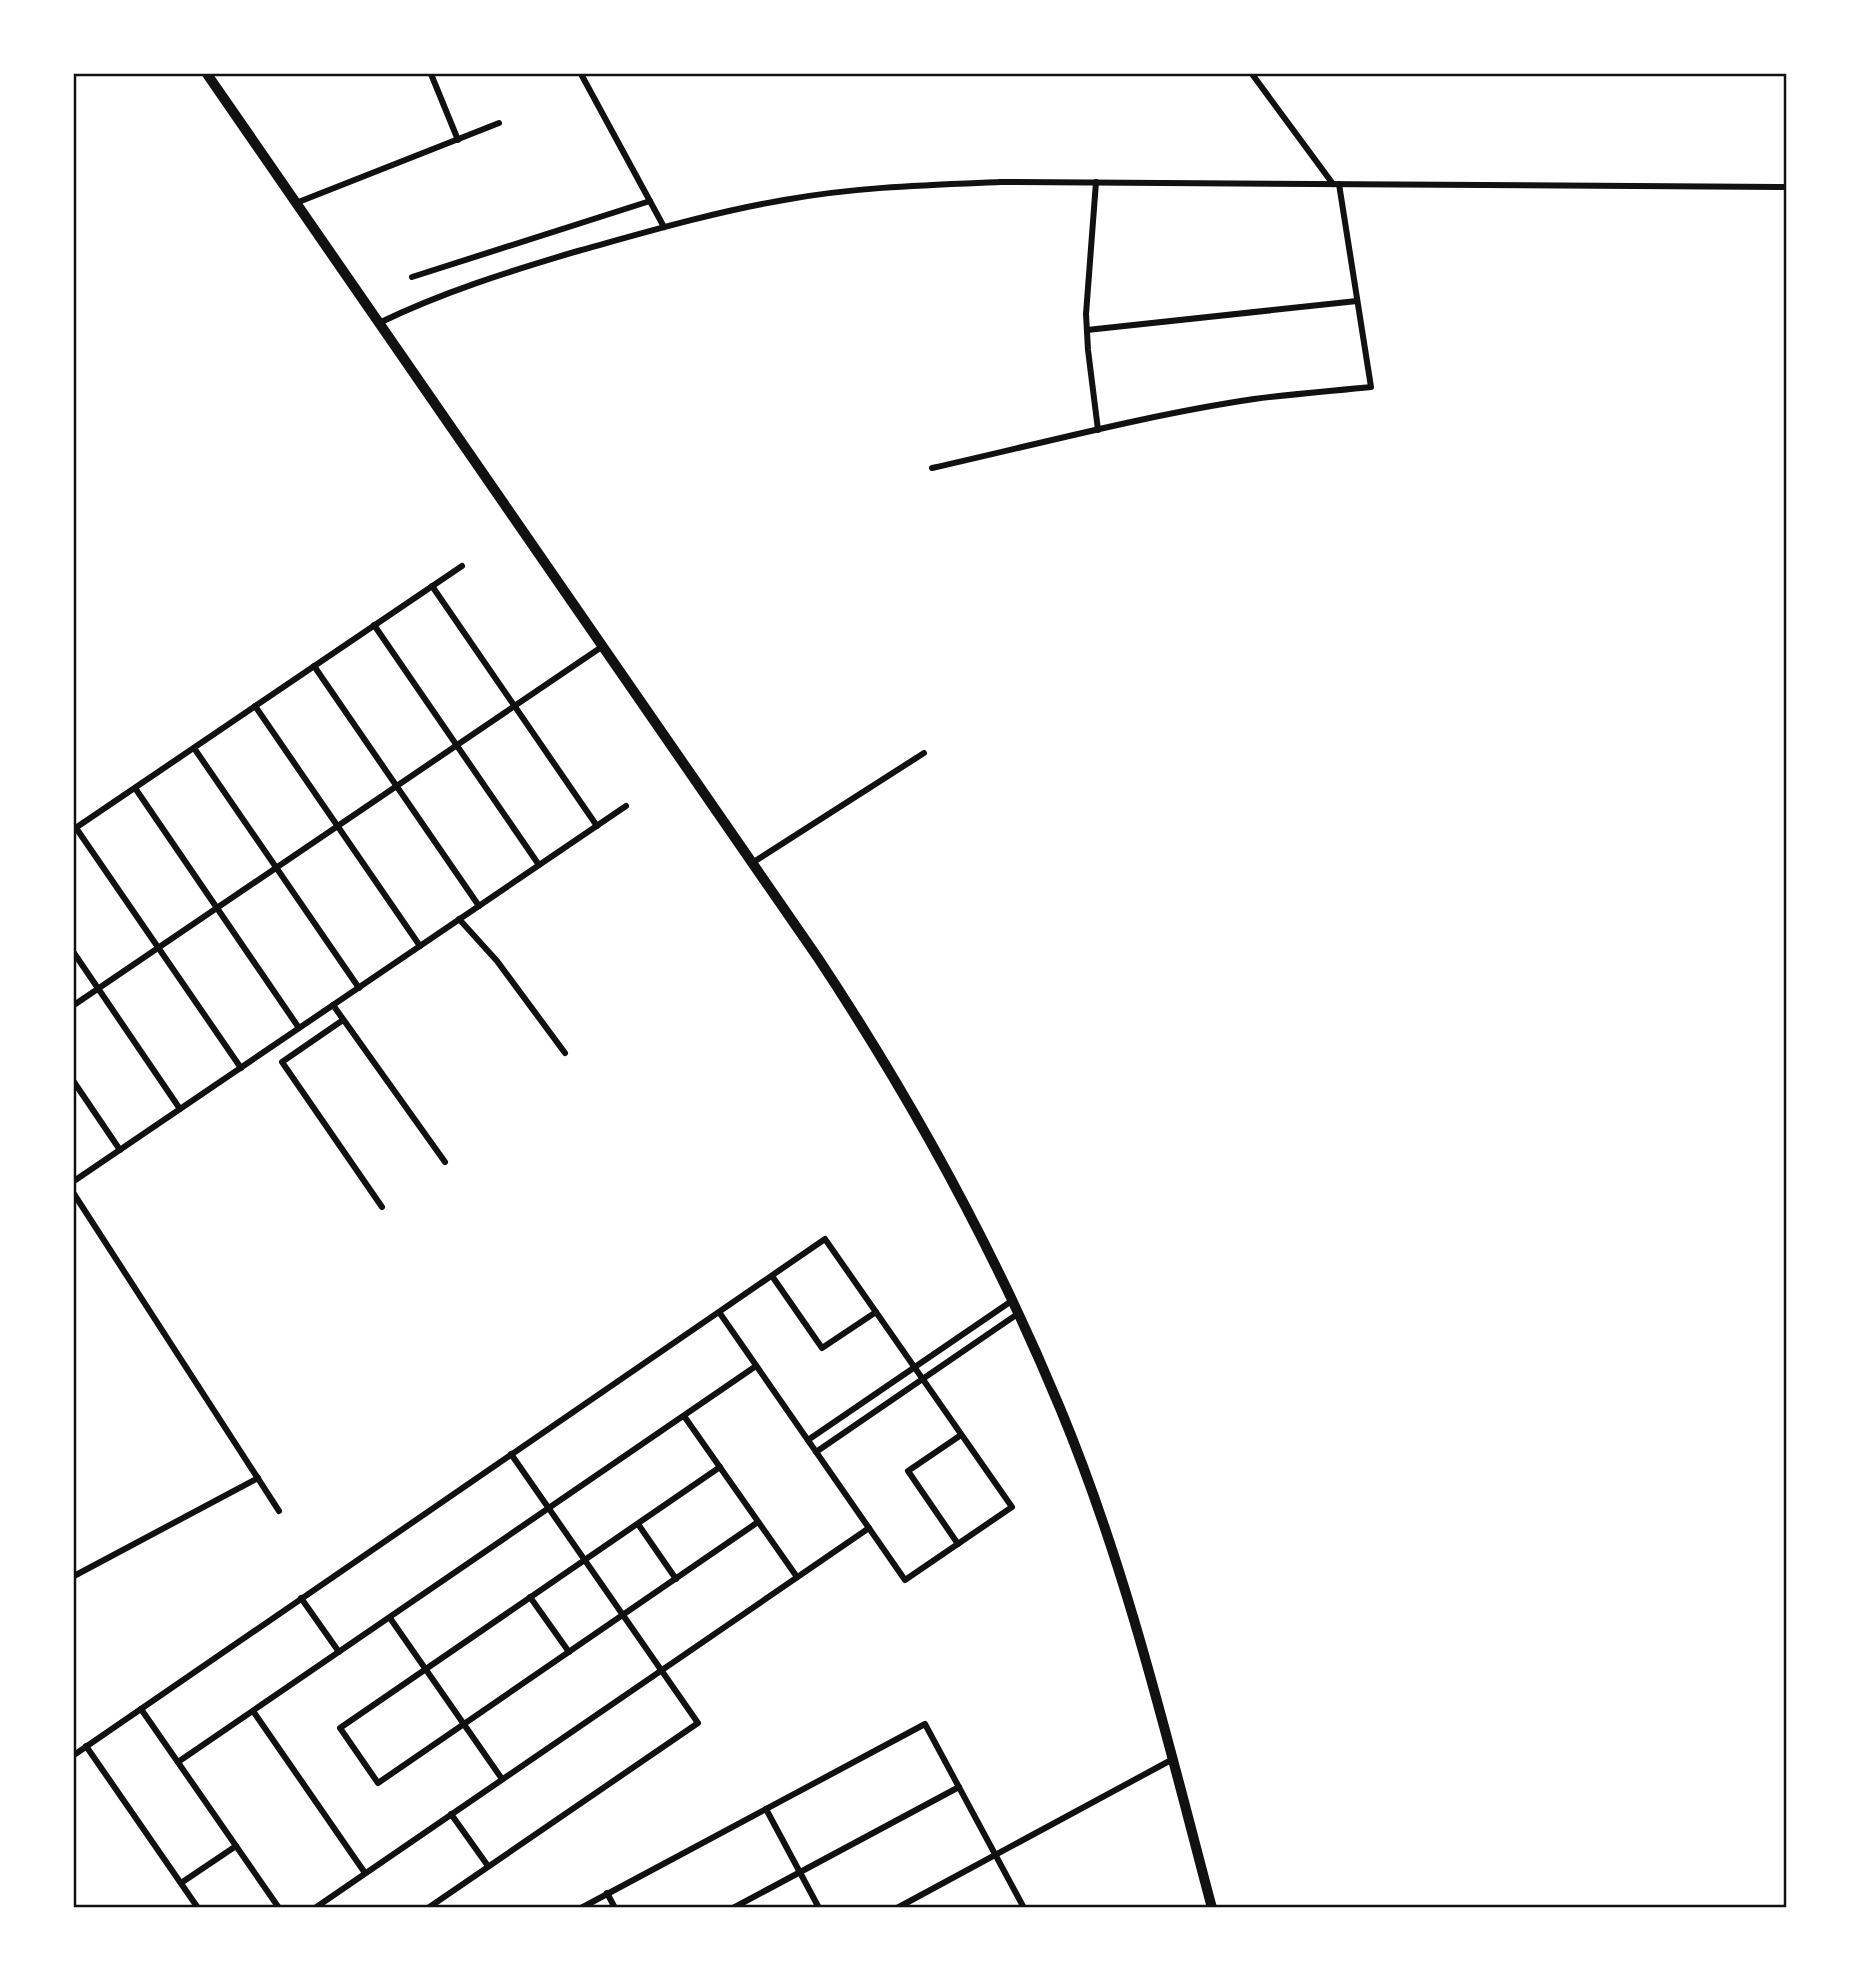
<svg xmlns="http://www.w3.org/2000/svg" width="1860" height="1981" font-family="Manrope,sans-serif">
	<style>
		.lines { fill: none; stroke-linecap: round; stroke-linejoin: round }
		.minor { stroke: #111; stroke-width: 6 }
		.trunk { stroke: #111; stroke-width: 10 }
		.neatline { fill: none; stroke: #111; stroke-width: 2.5 }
	</style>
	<rect width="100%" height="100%" fill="#fff"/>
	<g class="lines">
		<g class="minor">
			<path d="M 431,74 L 458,140"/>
			<path d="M 581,74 L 664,227"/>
			<path d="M 1252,74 L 1333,184"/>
			<path d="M 1096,182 L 1086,314 L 1088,350 L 1098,430"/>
			<path d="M 296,203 L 499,123"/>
			<path d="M 412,277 L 650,201"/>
			<path d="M 379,323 C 443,292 510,271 578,251 C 646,232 714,212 784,200 C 855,187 927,185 1000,182 L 1786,187"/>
			<path d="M 1087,330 L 1357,301"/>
			<path d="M 932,468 C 1039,444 1146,415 1254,399 C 1293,394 1332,391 1371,387 L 1339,184"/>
			<path d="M 432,586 L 597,826"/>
			<path d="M 374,625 L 539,865"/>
			<path d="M 314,666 L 479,906"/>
			<path d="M 255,706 L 420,946"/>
			<path d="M 194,748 L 359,988"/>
			<path d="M 135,788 L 299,1028"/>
			<path d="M 76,828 L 241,1068"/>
			<path d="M 74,829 L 462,566"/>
			<path d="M 752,863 L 924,753"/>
			<path d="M 459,919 L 497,961 L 565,1053"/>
			<path d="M 74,953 L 180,1109"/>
			<path d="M 74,1005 L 603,646"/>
			<path d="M 333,1005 L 445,1162"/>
			<path d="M 343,1020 L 282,1062 L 382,1207"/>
			<path d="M 74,1082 L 120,1150"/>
			<path d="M 74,1181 L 626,806"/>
			<path d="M 74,1194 L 279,1511"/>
			<path d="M 772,1276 L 822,1348 L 876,1312"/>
			<path d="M 684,1416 L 797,1577"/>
			<path d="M 808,1440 L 1013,1300"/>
			<path d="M 816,1452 L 1019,1313"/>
			<path d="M 720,1467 L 340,1728 L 378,1783 L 758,1522"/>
			<path d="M 638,1524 L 676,1579"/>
			<path d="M 958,1544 L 908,1471 L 961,1435"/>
			<path d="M 74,1576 L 258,1478"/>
			<path d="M 530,1597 L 569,1652"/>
			<path d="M 301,1598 L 339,1652"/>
			<path d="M 390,1618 L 502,1779"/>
			<path d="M 141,1709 L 279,1908"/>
			<path d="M 253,1711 L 365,1873"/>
			<path d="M 86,1746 L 198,1908"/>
			<path d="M 74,1755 L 825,1239 L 1012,1507 L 905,1580 L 719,1312"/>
			<path d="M 178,1762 L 756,1366"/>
			<path d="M 766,1809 L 819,1908"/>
			<path d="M 451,1814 L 488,1866"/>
			<path d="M 181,1883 L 236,1846"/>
			<path d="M 607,1893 L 615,1908"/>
			<path d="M 315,1908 L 869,1528"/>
			<path d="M 428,1908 L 698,1723 L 511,1454"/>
			<path d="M 581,1908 L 925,1724 L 1024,1908"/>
			<path d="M 733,1908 L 959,1787"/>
			<path d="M 897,1908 L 1173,1759"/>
		</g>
		<path class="trunk" d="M 207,74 L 818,958 C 912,1100 995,1251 1060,1408 C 1127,1569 1167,1739 1212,1908"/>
	</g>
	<rect width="1860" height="1981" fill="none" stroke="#ffffff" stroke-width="150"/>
	<rect x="75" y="75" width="1710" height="1831" class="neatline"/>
</svg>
